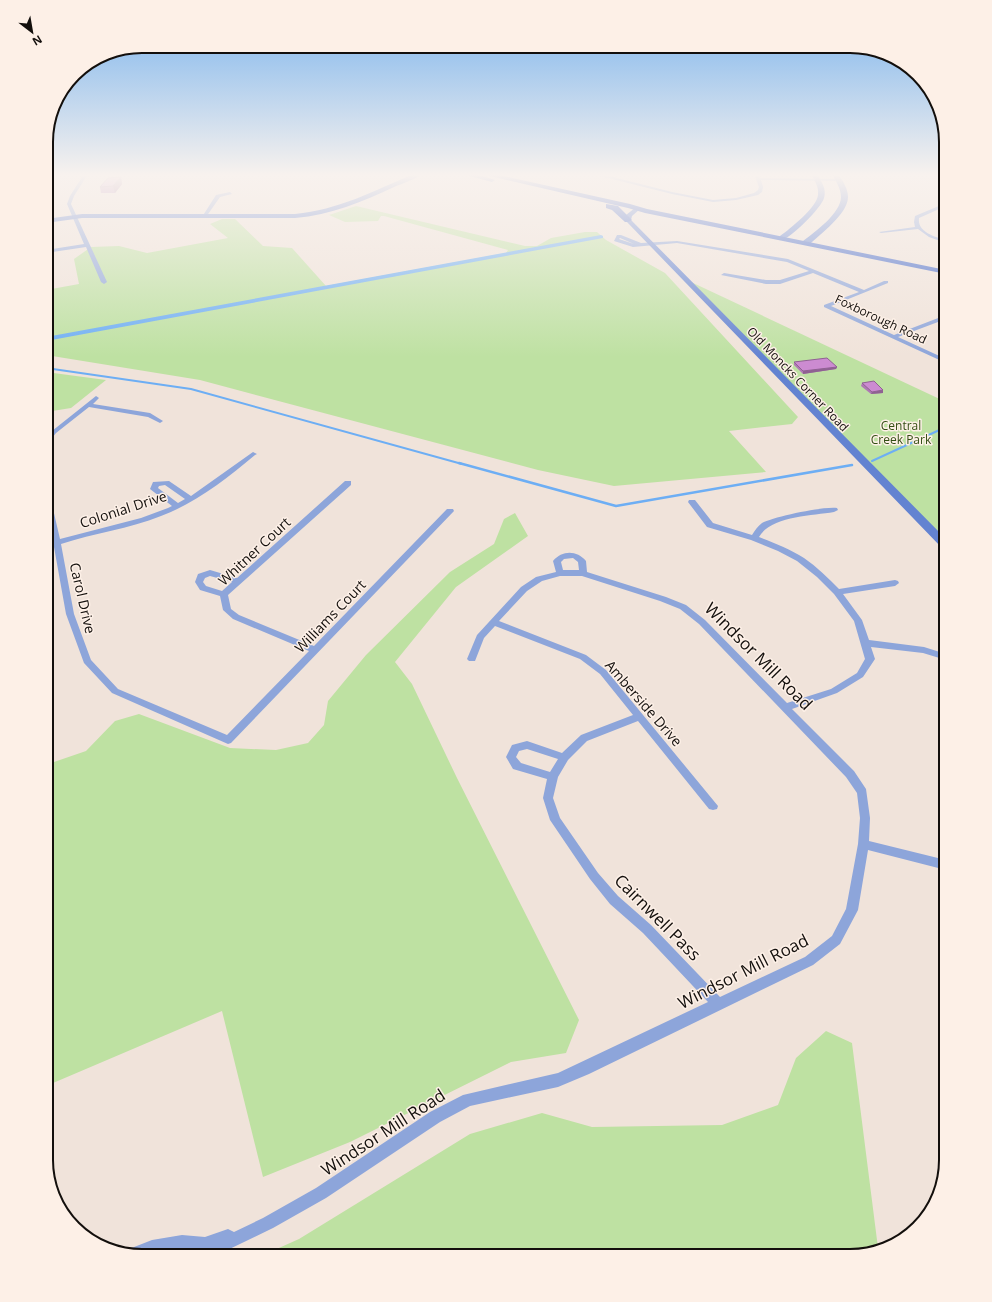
<svg xmlns="http://www.w3.org/2000/svg" width="992" height="1302" font-family="'Open Sans',sans-serif">
	<style>
		.green { fill: #bee1a2 }
		.lines { fill: none; stroke-linecap: round; stroke-linejoin: round }
		.stream-far1 { stroke: #6daef4; stroke-width: 2 }
		.stream { stroke: #6daef4; stroke-width: 2.5 }
		.canal { fill: #6daef4; fill-rule: evenodd }
		.street { fill: #8da5da; fill-rule: evenodd }
		.secondary { fill: #6383d1; fill-rule: evenodd }
		.primary { fill: #4569c9; fill-rule: evenodd }
		.wall { fill: #af78b4 }
		.shaded-wall { fill: #8f6192 }
		.building { fill: #cc8bd1; stroke: #8f6192 }
		.labels { text-anchor: middle; dominant-baseline: central; stroke-width: 3; stroke-linejoin: round; paint-order: stroke }
		.far-street-label { font-size: 12px; fill: #130f0c; stroke: #fdf0e7 }
		.far-park-label { font-size: 12px; fill: #334e13; stroke: #fdf0e7 }
		.street-label { font-size: 14px; fill: #130f0c; stroke: #fdf0e7 }
		.near-street-label { font-size: 17px; fill: #130f0c; stroke: #fdf0e7 }
		.rim { fill: none; stroke: #130f0c; stroke-width: 2 }
	</style>
	<rect width="100%" height="100%" fill="#f0e3da"/>
	<g class="green">
		<path d="M 356,206 L 525,246 L 537,246 L 551,238 L 585,232 L 597,232 L 606,240 L 665,273 L 798,417 L 792,424 L 729,431 L 766,472 L 614,486 L 538,470 L 200,380 L 46,355 L 46,290 L 79,284 L 74,259 L 91,247 L 119,246 L 147,253 L 228,238 L 210,224 L 222,219 L 235,219 L 263,246 L 292,248 L 326,286 L 506,253 L 508,250 L 384,216 L 381,216 L 378,221 L 345,222 L 329,215 Z"/>
		<path d="M 691,282 L 946,402 L 946,530 L 941,536 Z"/>
		<path d="M 46,372 L 106,380 L 71,408 L 46,412 Z"/>
		<path d="M 515,513 L 528,536 L 456,587 L 395,662 L 412,684 L 457,778 L 579,1020 L 566,1053 L 511,1062 L 350,1142 L 263,1177 L 222,1011 L 46,1086 L 46,760 L 54,762 L 86,751 L 115,721 L 139,714 L 230,748 L 276,750 L 308,743 L 324,725 L 328,701 L 366,655 L 450,572 L 494,544 L 504,519 Z"/>
		<path d="M 826,1031 L 852,1043 L 878,1248 L 851,1256 L 261,1256 L 299,1239 L 470,1134 L 542,1113 L 592,1127 L 722,1125 L 778,1105 L 796,1058 Z"/>
	</g>
	<g class="lines">
		<g class="stream-far1">
			<path d="M 46,368 L 191,389 L 462,464"/>
			<path d="M 872,461 L 946,427"/>
		</g>
		<path class="stream" d="M 459,463 L 616,506 L 852,465"/>
		<path class="canal" d="M 601,235 L 603,236 L 603,238 L 46,341 L 46,337 Z"/>
		<g class="street">
			<path d="M 84,174 L 88,174 L 74,196 L 71,204 L 107,282 L 104,284 L 101,282 L 86,247 L 46,253 L 46,250 L 84,244 L 67,204 L 70,196 Z"/>
			<path d="M 592,174 L 601,174 L 672,192 L 713,200 L 736,198 L 754,193 L 758,190 L 759,187 L 754,174 L 758,174 L 760,178 L 838,179 L 840,180 L 838,181 L 761,180 L 763,187 L 762,192 L 758,195 L 736,200 L 713,202 L 672,194 Z"/>
			<path d="M 230,192 L 232,194 L 220,197 L 206,217 L 202,217 L 216,195 Z"/>
			<path d="M 946,203 L 946,206 L 919,218 C 917,232 935,237 946,240 L 946,243 L 929,237 L 918,229 L 881,233 L 879,232 L 915,227 L 914,222 L 915,216 Z"/>
			<path d="M 617,235 L 621,235 L 641,243 L 677,241 L 788,259 L 864,290 L 884,281 L 888,281 L 888,283 L 831,306 L 894,335 L 946,315 L 946,319 L 898,337 L 946,359 L 946,363 L 824,307 L 824,305 L 859,292 L 813,273 L 780,284 L 766,284 L 721,275 L 724,273 L 766,280 L 780,280 L 809,271 L 787,262 L 677,243 L 633,247 L 614,241 ZM 620,238 L 634,244 L 619,239 Z"/>
			<path d="M 96,396 L 99,398 L 93,404 L 150,413 L 163,421 L 160,423 L 148,417 L 89,407 L 56,433 L 48,443 L 46,444 L 46,437 L 52,431 Z"/>
			<path d="M 253,452 L 257,454 L 255,455 C 226,479 196,503 161,516 C 129,529 94,533 61,544 L 74,614 L 91,660 L 118,689 L 227,735 L 309,651 L 233,619 L 223,610 L 220,596 L 200,590 L 195,582 L 198,574 L 210,570 L 237,578 L 345,481 L 351,481 L 351,485 L 228,595 L 231,609 L 239,615 L 314,646 L 447,509 L 453,509 L 454,511 L 231,743 L 228,744 L 112,693 L 84,663 L 66,614 L 54,547 L 46,549 L 46,544 L 53,542 L 46,513 L 46,494 L 50,496 L 60,539 L 141,518 L 168,508 L 172,506 L 150,489 L 153,482 L 169,481 L 191,496 ZM 165,485 L 185,499 L 178,503 L 158,488 L 159,486 ZM 210,576 L 232,582 L 222,591 L 206,586 L 203,582 L 205,578 Z"/>
			<path d="M 689,500 L 695,500 L 713,523 L 752,535 C 755,530 758,526 762,523 C 773,517 824,506 837,508 L 838,510 L 834,512 C 811,516 771,516 759,537 C 774,543 790,549 804,558 C 817,567 828,578 839,589 L 895,580 L 898,581 L 899,583 L 895,586 L 843,594 L 862,620 L 869,640 L 924,647 L 946,654 L 946,660 L 923,653 L 871,647 L 875,659 L 863,677 L 837,693 L 792,709 L 854,771 L 866,789 L 870,818 L 869,841 L 946,860 L 946,870 L 868,850 L 858,910 L 840,944 L 813,965 L 589,1074 L 558,1087 L 470,1106 L 440,1122 L 326,1198 L 273,1228 L 215,1256 L 190,1256 L 193,1250 L 182,1249 L 148,1256 L 141,1256 L 127,1252 L 129,1249 L 152,1240 L 182,1235 L 205,1237 L 228,1229 L 234,1232 L 263,1218 L 316,1188 L 430,1112 L 463,1095 L 558,1073 L 708,1002 L 643,933 L 610,904 L 590,879 L 550,820 L 543,798 L 547,779 L 513,769 L 506,757 L 512,745 L 527,741 L 562,753 L 581,735 L 633,715 L 600,674 L 580,659 L 495,626 L 484,638 L 475,661 L 469,661 L 467,659 L 477,635 L 521,587 L 536,577 L 556,572 L 553,561 C 562,550 577,550 586,561 L 587,572 L 666,597 L 686,605 L 705,620 L 787,703 L 831,689 L 857,673 L 865,659 L 854,621 L 834,594 L 817,577 L 797,561 L 778,551 L 751,540 L 707,527 L 688,502 ZM 573,558 L 578,562 L 579,570 L 563,570 L 561,562 L 564,559 ZM 560,576 L 582,576 L 660,601 L 680,609 L 699,624 L 846,777 L 857,793 L 860,818 L 858,844 L 846,909 L 832,936 L 805,957 L 720,997 L 651,925 L 618,896 L 598,873 L 560,818 L 553,798 L 558,777 L 568,760 L 587,741 L 638,721 L 709,809 L 713,810 L 717,809 L 718,806 L 606,670 L 586,655 L 499,621 L 527,591 L 542,581 ZM 527,749 L 558,759 L 550,772 L 521,763 L 516,757 L 519,751 Z"/>
		</g>
		<g class="secondary">
			<path d="M 413,174 L 422,174 C 414,180 403,183 394,187 C 362,202 331,215 295,218 L 82,218 L 46,223 L 46,219 L 82,214 L 295,214 C 338,210 374,191 413,174 Z"/>
			<path d="M 811,174 L 817,174 C 821,181 827,189 824,198 C 822,207 789,241 780,240 L 780,236 C 790,229 817,207 818,195 C 819,187 815,181 811,174 Z"/>
			<path d="M 832,174 L 838,174 C 843,181 848,189 848,197 C 848,214 820,234 809,245 L 803,245 L 803,241 C 815,232 841,213 841,197 C 841,189 836,181 832,174 Z"/>
			<path d="M 635,208 L 640,209 L 632,216 L 631,220 L 946,539 L 946,549 L 942,548 L 626,221 L 626,215 Z"/>
		</g>
		<g class="primary">
			<path d="M 462,174 L 476,174 L 495,180 L 492,182 Z"/>
			<path d="M 481,174 L 495,174 L 630,204 L 647,209 L 946,270 L 946,274 L 645,213 L 628,208 Z"/>
			<path d="M 606,204 L 618,206 L 632,220 L 628,222 L 625,222 L 612,210 L 606,208 Z"/>
		</g>
	</g>
	<g class="wall">
		<path d="M 121,177 L 122,184 L 115,193 L 101,193 L 100,187 Z"/>
		<path d="M 794,362 L 837,367 L 836,369 L 803,374 L 794,365 Z"/>
		<path d="M 862,383 L 883,390 L 883,393 L 871,394 L 861,386 Z"/>
	</g>
	<g class="shaded-wall">
		<path d="M 121,177 L 122,184 L 115,193 L 113,186 Z"/>
		<path d="M 837,367 L 836,369 L 803,374 L 803,371 Z"/>
		<path d="M 883,390 L 883,393 L 871,394 L 872,392 Z"/>
	</g>
	<g class="building">
		<path d="M 121,177 L 113,186 L 100,187 L 108,178 Z"/>
		<path d="M 827,358 L 837,367 L 803,371 L 794,362 Z"/>
		<path d="M 874,381 L 883,390 L 872,392 L 862,383 Z"/>
	</g>
	<linearGradient id="sky" x2="0" y2="1"><stop stop-color="#77b2ed"/><stop offset="0.49" stop-color="#f8f2ee"/><stop offset="1" stop-color="#f8f2ee" stop-opacity="0"/></linearGradient>
	<rect width="992" height="357" fill="url(#sky)"/>
	<g class="labels">
		<g class="far-street-label">
			<text transform="translate(881 319) rotate(25)">Foxborough Road</text>
			<text transform="translate(798 379) rotate(46)">Old Moncks Corner Road</text>
		</g>
		<g class="far-park-label">
			<text x="901" y="425">Central<tspan x="901" dy="14">Creek Park</tspan></text>
		</g>
		<g class="street-label">
			<text transform="translate(123 509) rotate(-18)">Colonial Drive</text>
			<text transform="translate(254 551) rotate(-43)">Whitner Court</text>
			<text transform="translate(83 598) rotate(77)">Carol Drive</text>
			<text transform="translate(330 616) rotate(-46)">Williams Court</text>
			<text transform="translate(644 703) rotate(49)">Amberside Drive</text>
		</g>
		<g class="near-street-label">
			<text transform="translate(759 656) rotate(45)">Windsor Mill Road</text>
			<text transform="translate(658 917) rotate(45)">Cairnwell Pass</text>
			<text transform="translate(743 971) rotate(-27)">Windsor Mill Road</text>
			<text transform="translate(383 1132) rotate(-33)">Windsor Mill Road</text>
		</g>
	</g>
	<path d="M0 0H992V1302H0ZM142 53H850A89 89 0 0 1 939 142V1160A89 89 0 0 1 850 1249H142A89 89 0 0 1 53 1160V142A89 89 0 0 1 142 53Z" fill="#fdf0e7" fill-rule="evenodd"/>
	<path class="rim" d="M142 53H850A89 89 0 0 1 939 142V1160A89 89 0 0 1 850 1249H142A89 89 0 0 1 53 1160V142A89 89 0 0 1 142 53Z"/>
	<g transform="translate(32 32) rotate(149)" stroke="#fdf0e7" stroke-width="3" paint-order="stroke">
	<path d="M0-3L7 15L0 10L-7 15Z" fill="#130f0c"/>
	<text y="-6" font-size="11" font-weight="bold" text-anchor="middle" fill="#130f0c">N</text>
	</g>
</svg>
